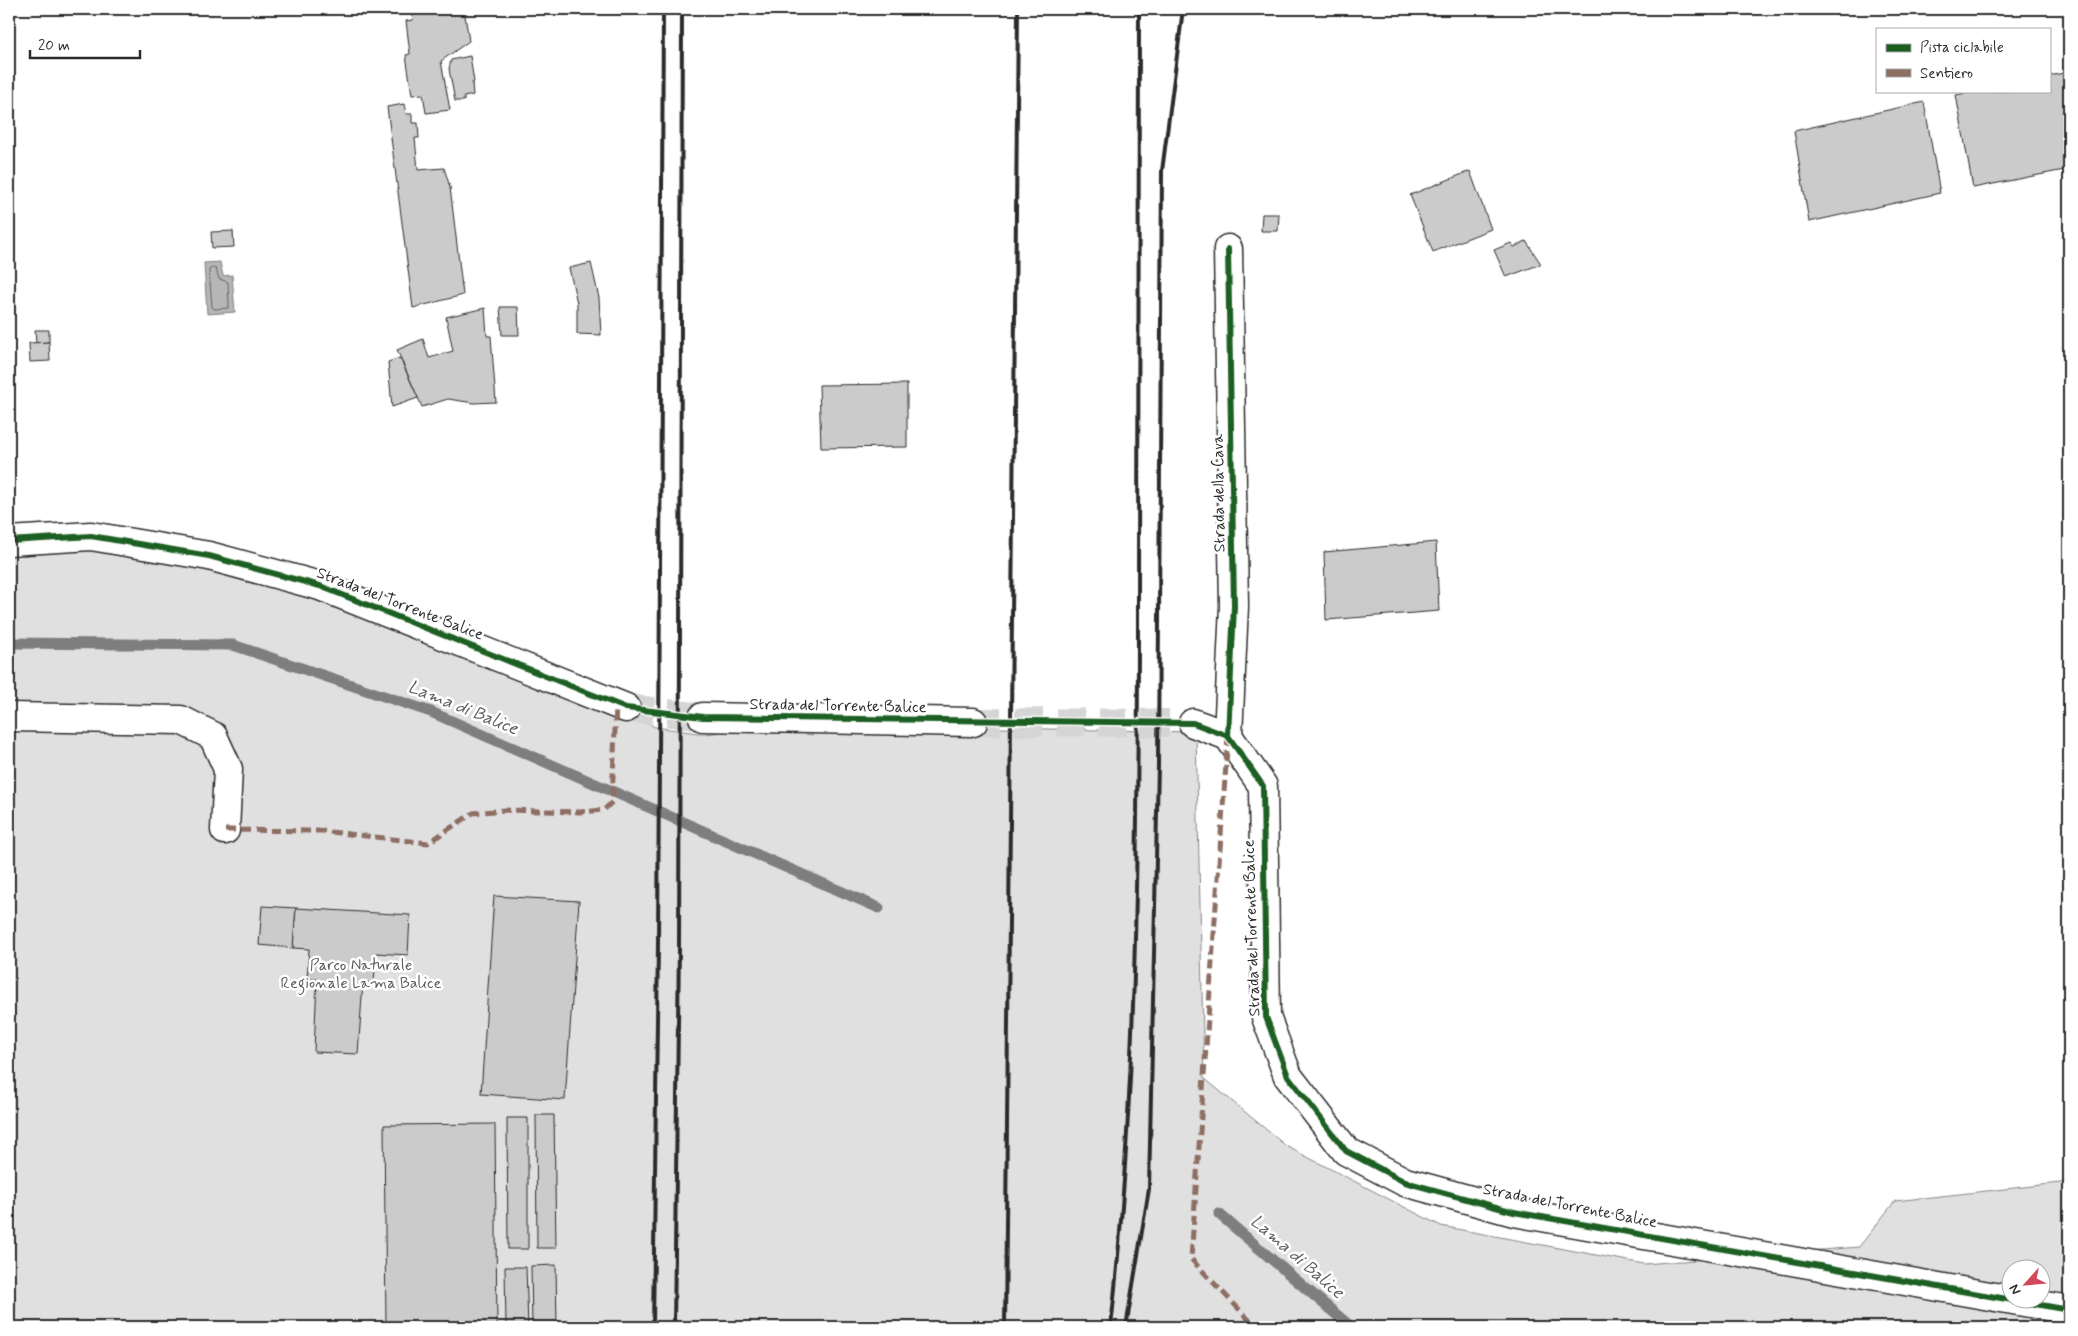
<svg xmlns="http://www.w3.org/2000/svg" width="2078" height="1336" font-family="Mynerve,sans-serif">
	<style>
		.green { fill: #e0e0e0; stroke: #868686; fill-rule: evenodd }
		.water { fill: #b6b6b6; stroke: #7e7e7e }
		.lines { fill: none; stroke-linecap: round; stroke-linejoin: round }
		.shore { stroke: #636363; stroke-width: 1 }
		.stream { stroke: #7e7e7e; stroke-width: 11 }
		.building { fill: #cbcbcb; stroke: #2b2b2b }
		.minor-tunnel { stroke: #d5d5d5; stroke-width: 28; stroke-dasharray: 28 14; stroke-linecap: butt }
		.minor-casing { stroke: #2b2b2b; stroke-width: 31 }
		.minor { stroke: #fff; stroke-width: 28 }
		.rail { stroke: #2b2b2b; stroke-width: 4 }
		.quiet { stroke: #8d6e63; stroke-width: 5; stroke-dasharray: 10 5; stroke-linecap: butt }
		.cycleway-casing { stroke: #fff; stroke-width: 9 }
		.cycleway { stroke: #1b5e20; stroke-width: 6 }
		.labels { text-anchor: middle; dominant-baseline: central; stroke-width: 5; stroke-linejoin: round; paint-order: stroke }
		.street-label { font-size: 16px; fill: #2b2b2b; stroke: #fff }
		.park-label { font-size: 16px; fill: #585858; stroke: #fff }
		.water-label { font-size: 18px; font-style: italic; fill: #5c5c5c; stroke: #fff }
	</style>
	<rect width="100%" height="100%" fill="#fff"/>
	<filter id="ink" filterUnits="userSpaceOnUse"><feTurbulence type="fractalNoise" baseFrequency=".02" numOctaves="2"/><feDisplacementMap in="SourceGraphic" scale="10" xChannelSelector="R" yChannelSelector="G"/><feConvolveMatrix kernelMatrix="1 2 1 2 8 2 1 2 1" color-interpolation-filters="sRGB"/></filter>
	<g filter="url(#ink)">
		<path class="green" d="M 37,545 L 221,563 L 498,647 L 655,727 L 705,734 L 886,714 L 1000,728 L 1196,732 L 1204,1078 L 1286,1146 L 1441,1226 L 1644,1264 L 1859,1247 L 1895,1201 L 2069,1182 L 2069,1327 L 9,1327 L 9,549 ZM 2010,1268 L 2040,1268 L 2040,1298 L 2010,1298 Z"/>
		<path class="water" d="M 220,262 L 223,276 L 232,275 L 235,312 L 207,314 L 204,263 Z"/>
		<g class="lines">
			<path class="shore" d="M 212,268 L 216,269 L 219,279 L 228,282 L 229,305 L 228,308 L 214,309 L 212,307 L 209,270 Z"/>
			<g class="stream">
				<path d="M 9,643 L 233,645 L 431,712 L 879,908"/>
				<path d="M 1219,1214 L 1351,1327"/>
			</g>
		</g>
		<g class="building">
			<path d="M 411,9 L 464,9 L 469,41 L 441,61 L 450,110 L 426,113 L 423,94 L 412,95 L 406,55 L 410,54 L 406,21 L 413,20 Z"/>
			<path d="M 470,56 L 474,82 L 472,83 L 473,95 L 464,97 L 464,101 L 455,101 L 449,69 L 451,60 Z"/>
			<path d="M 2069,72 L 2069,169 L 1973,188 L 1956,95 L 1976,91 L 2049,91 L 2049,76 Z"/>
			<path d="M 1924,102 L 1940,193 L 1809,222 L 1794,131 Z"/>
			<path d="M 404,104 L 406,114 L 412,114 L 412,123 L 418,123 L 419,138 L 415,138 L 418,170 L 444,168 L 450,187 L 463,295 L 413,308 L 387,107 Z"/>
			<path d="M 1470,171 L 1491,229 L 1433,252 L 1410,195 Z"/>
			<path d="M 1262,214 L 1279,214 L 1278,231 L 1261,231 Z"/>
			<path d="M 233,231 L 234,247 L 212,248 L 211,232 Z"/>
			<path d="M 1526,241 L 1541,264 L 1506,277 L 1494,250 L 1511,243 L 1514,247 Z"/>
			<path d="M 591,263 L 599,298 L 601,335 L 577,334 L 577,303 L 569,268 Z"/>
			<path d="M 500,307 L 518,307 L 519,335 L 502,335 Z"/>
			<path d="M 485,308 L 487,336 L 491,336 L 496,402 L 474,403 L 448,399 L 422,407 L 397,350 L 423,339 L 429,358 L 453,351 L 446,317 Z"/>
			<path d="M 35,330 L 49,330 L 49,342 L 36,343 Z"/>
			<path d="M 49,342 L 50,361 L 30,362 L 29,343 Z"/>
			<path d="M 400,358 L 418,398 L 392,407 L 388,362 Z"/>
			<path d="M 907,384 L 907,447 L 821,448 L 819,385 Z"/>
			<path d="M 1436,542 L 1439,611 L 1326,620 L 1324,552 Z"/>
			<path d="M 494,896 L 579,901 L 565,1100 L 481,1094 Z"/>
			<path d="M 262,906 L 296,908 L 293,948 L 259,945 Z"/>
			<path d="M 296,908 L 410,915 L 408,955 L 376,953 L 374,983 L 363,982 L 358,1054 L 314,1052 L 317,979 L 307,979 L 309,949 L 293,948 Z"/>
			<path d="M 536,1115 L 554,1115 L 556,1248 L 537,1248 Z"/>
			<path d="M 507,1118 L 528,1118 L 528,1249 L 508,1249 Z"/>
			<path d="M 495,1124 L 497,1327 L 386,1327 L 384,1125 Z"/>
			<path d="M 556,1265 L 557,1327 L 532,1327 L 531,1266 Z"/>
			<path d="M 505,1267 L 526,1267 L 528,1327 L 506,1327 Z"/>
		</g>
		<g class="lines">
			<g class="minor-tunnel">
				<path d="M 626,708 L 703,717"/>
				<path d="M 973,722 L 1193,723"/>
			</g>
			<defs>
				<g id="minor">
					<path d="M 9,541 L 91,536 L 209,556 L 320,586 L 626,708"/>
					<path d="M 9,717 L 181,720 L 213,736 L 228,769 L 225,830"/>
					<path d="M 703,717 L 973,722"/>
					<path d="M 1193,723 L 1228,736 L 1263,786 L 1266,1017 L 1288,1076 L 1346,1151 L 1405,1182 L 1514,1212 L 2069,1310"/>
					<path d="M 1228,736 L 1234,606 L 1228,249"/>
				</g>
			</defs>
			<use href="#minor" class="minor-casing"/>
			<use href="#minor" class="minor"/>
			<g class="rail">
				<path d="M 653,1327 L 658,945 L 663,9"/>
				<path d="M 674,1327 L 679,947 L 682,9"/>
				<path d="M 1005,1327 L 1018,9"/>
				<path d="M 1111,1327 C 1137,1088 1138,846 1138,605 C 1138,407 1138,208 1139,9"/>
				<path d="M 1126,1327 L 1149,1189 L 1158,765 L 1162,171 L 1183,9"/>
			</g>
			<g class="quiet">
				<path d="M 1228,736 L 1191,1259 L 1256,1327"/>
				<path d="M 225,830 L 322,831 L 428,843 L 473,813 L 505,810 L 580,812 L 604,810 L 612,802 L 616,705"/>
			</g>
			<defs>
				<g id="cycleway">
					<path d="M 9,541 L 91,536 L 209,556 L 320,586 L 626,708 L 703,717 L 1193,723 L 1228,736 L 1263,786 L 1266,1017 L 1288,1076 L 1346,1151 L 1405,1182 L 1514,1212 L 2069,1310"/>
					<path d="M 1228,736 L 1234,606 L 1228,249"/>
				</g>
			</defs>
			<use href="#cycleway" class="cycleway-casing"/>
			<use href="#cycleway" class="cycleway"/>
		</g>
	</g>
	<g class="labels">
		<g class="street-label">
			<text transform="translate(1219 493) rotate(-91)">Strada della Cava</text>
			<text transform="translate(400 604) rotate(21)">Strada del Torrente Balice</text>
			<text transform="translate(838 706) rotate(1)">Strada del Torrente Balice</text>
			<text transform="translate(1252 928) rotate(-92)">Strada del Torrente Balice</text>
			<text transform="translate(1570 1206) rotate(11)">Strada del Torrente Balice</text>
		</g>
		<g class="park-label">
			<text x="361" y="965">Parco Naturale<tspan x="361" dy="18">Regionale Lama Balice</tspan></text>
		</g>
		<g class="water-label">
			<text transform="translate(463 708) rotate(22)">Lama di Balice</text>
			<text transform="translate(1297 1257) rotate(41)">Lama di Balice</text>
		</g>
	</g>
	<rect width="2078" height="1336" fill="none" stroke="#fff" stroke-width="30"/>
	<rect x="15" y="15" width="2048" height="1306" fill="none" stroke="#2b2b2b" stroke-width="2" filter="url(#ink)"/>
	<rect x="1876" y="28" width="175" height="65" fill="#ffffff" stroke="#aaaaaa"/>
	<rect x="1886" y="44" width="25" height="8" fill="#1b5e20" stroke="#aaaaaa"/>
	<text x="1920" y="52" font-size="15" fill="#2b2b2b">Pista ciclabile</text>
	<rect x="1886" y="69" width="25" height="8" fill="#8d6e63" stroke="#aaaaaa"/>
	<text x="1920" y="78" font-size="15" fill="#2b2b2b">Sentiero</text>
	<g transform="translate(2026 1284) rotate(243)"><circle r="24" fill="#ffffff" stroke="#aaaaaa"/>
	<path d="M0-4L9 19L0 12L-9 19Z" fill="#d1495b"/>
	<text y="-8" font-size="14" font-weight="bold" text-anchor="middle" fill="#2b2b2b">N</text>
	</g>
	<path d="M30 50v8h110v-8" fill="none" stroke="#2b2b2b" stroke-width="2.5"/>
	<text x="38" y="50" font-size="15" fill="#2b2b2b" stroke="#ffffff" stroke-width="4" paint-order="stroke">20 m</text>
</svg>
